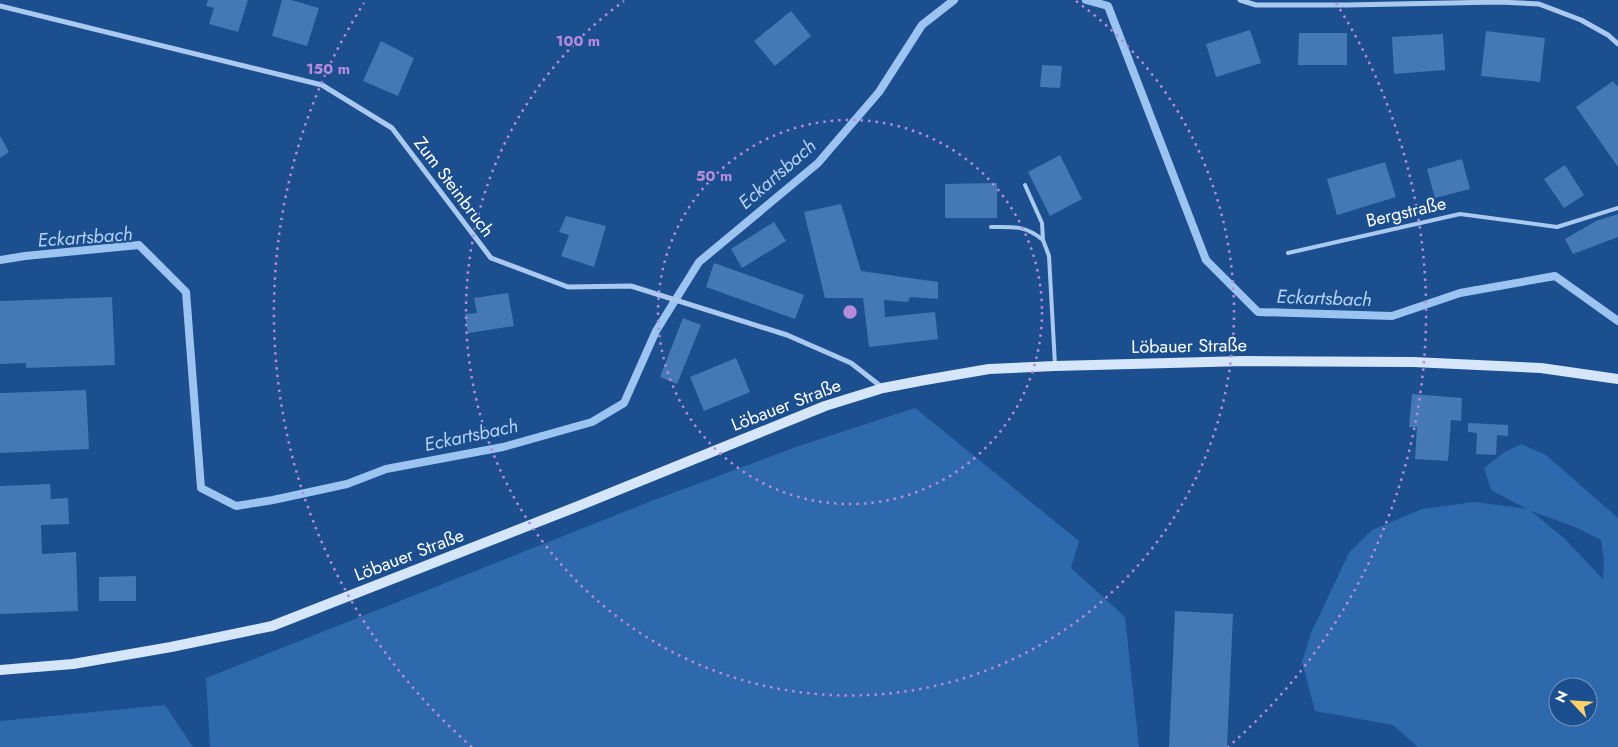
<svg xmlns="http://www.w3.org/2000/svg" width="1618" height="747" font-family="Jost,sans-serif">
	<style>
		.green { fill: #2e69ad; fill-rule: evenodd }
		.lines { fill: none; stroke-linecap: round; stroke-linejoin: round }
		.stream { stroke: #9cc4f0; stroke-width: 8 }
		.building { fill: #4478b7 }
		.lane { stroke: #a9c9ee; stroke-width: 4 }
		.street { stroke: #a9c9ee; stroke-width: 5 }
		.secondary { stroke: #d6e6fa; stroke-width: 10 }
		.ring { fill: none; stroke: #b68bdc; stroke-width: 2.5; stroke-dasharray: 2.5 5 }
		.labels { text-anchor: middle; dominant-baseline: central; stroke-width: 4; stroke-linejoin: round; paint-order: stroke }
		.street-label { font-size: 18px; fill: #fff; stroke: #1b4f8f }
		.water-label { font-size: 19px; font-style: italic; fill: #b5d3f5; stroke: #1b4f8f }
		.centre { fill: #b68bdc; stroke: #1b4f8f; stroke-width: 2.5 }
		.ring-label { font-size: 15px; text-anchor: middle; font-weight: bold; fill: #b68bdc; stroke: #1b4f8f; stroke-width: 4; stroke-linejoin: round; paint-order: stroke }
	</style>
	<rect width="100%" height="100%" fill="#1b4f8f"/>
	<g class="green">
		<path d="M 915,408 L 1079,541 L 1071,568 L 1125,617 L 1139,747 L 210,747 L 206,678 L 654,500 L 796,447 Z"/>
		<path d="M 1521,444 L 1546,455 L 1618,518 L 1618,747 L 1418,747 L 1393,725 L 1315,711 L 1302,662 L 1311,633 L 1349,553 L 1372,530 L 1422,509 L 1474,502 L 1527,509 L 1491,490 L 1484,468 L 1503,453 ZM 1531,511 L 1575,527 L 1601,540 L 1604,559 L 1603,579 L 1564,538 ZM 1558,687 L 1588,687 L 1588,717 L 1558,717 Z"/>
		<path d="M 165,705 L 193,747 L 0,747 L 0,721 Z"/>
	</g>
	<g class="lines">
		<g class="stream">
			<path d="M 1086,0 L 1108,6 L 1206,260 L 1258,312 L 1392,316 L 1460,293 L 1555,276 L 1618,321"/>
			<path d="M 0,260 L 25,256 L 139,245 L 186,292 L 201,488 L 236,506 L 273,500 L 347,484 L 386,469 L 503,447 L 592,422 L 624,403 L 656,331 L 699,262 L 818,163 L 879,92 L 922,25 L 954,0"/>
		</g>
	</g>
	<g class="building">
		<path d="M 208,0 L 248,0 L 238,32 L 209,24 L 214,8 L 206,6 Z"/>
		<path d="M 282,0 L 291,0 L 319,8 L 307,46 L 272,36 Z"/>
		<path d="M 791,11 L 811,36 L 775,66 L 754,41 Z"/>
		<path d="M 1250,30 L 1261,63 L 1216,77 L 1206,44 Z"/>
		<path d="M 1486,31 L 1545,38 L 1540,82 L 1481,76 Z"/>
		<path d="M 1299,33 L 1347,33 L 1347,65 L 1298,65 Z"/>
		<path d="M 1443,34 L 1445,70 L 1394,74 L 1392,37 Z"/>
		<path d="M 381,41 L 414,58 L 398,96 L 363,81 Z"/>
		<path d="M 1042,65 L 1062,66 L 1060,88 L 1040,87 Z"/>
		<path d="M 1613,81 L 1618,87 L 1618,167 L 1576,107 Z"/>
		<path d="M 0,136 L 9,152 L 0,158 Z"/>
		<path d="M 1060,155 L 1082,199 L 1050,216 L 1028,172 Z"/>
		<path d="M 1462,159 L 1470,189 L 1435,198 L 1427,169 Z"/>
		<path d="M 1385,162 L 1396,197 L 1337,215 L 1327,179 Z"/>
		<path d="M 1565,165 L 1584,195 L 1564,208 L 1544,179 Z"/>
		<path d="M 997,183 L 997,218 L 945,218 L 945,184 Z"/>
		<path d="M 841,204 L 861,271 L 938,282 L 938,299 L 910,297 L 908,302 L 884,300 L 885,317 L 935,312 L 938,339 L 869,347 L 863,298 L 825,298 L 804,212 Z"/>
		<path d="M 1618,214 L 1618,237 L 1573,254 L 1565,239 L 1596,221 Z"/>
		<path d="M 566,216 L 606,226 L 594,267 L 561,256 L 569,235 L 559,232 Z"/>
		<path d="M 774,222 L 786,241 L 742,268 L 731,249 Z"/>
		<path d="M 714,263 L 804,295 L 795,319 L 706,287 Z"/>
		<path d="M 508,293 L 514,326 L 468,333 L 465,314 L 477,313 L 474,298 Z"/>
		<path d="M 112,297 L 115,365 L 26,368 L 26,363 L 0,364 L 0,301 Z"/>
		<path d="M 683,318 L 701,325 L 677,384 L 660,377 Z"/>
		<path d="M 736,358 L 750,392 L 704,411 L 690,377 Z"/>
		<path d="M 86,390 L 89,449 L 0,453 L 0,393 Z"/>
		<path d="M 1412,394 L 1462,398 L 1461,421 L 1451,420 L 1448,461 L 1415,459 L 1417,427 L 1409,427 Z"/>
		<path d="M 1468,423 L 1508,425 L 1508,436 L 1497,435 L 1496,455 L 1476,454 L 1477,433 L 1468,432 Z"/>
		<path d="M 50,484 L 51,499 L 68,498 L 69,524 L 41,525 L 42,554 L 76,552 L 78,611 L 0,614 L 0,486 Z"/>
		<path d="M 136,576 L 136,601 L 99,601 L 99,577 Z"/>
		<path d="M 1175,611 L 1233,614 L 1227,747 L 1169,747 Z"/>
	</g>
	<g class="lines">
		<g class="lane">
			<path d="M 1025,185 L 1042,223 L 1043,240 L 1049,256 L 1055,365"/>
			<path d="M 991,227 C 1013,227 1025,225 1043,240"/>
			<path d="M 1288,253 L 1460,214 L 1557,227 L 1618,208"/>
		</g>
		<g class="street">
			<path d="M 1240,0 L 1256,5 L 1347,5 L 1499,2 L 1539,4 L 1581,20 L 1608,35 L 1618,44"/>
			<path d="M 0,6 L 322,85 L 392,128 L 491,258 L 568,287 L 631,286 L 787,335 L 851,363 L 883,388"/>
		</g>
		<path class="secondary" d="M 0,670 L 73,664 L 171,647 L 272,626 L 581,505 L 825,406 L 883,388 L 925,380 L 989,369 L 1055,366 L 1245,361 L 1413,362 L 1541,368 L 1618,379"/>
	</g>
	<g class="ring">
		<circle cx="850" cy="312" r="192"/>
		<path d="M1076 1A384 384 0 1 1 624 1"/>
		<path d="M472 747A576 576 0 0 1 364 3M1336 3A576 576 0 0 1 1228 747"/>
	</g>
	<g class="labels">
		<g class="street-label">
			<text transform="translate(454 187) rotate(53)">Zum Steinbruch</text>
			<text transform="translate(1406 212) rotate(-13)">Bergstraße</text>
			<text transform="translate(1189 346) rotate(-1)">Löbauer Straße</text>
			<text transform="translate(786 405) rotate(-21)">Löbauer Straße</text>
			<text transform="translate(409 555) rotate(-21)">Löbauer Straße</text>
		</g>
		<g class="water-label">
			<text transform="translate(777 174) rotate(-41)">Eckartsbach</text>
			<text transform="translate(85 237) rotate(-4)">Eckartsbach</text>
			<text transform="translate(1324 298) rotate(2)">Eckartsbach</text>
			<text transform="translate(471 435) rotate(-12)">Eckartsbach</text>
		</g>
	</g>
	<circle cx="850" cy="312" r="8" class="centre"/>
	<g class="ring-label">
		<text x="578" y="46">100 m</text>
		<text x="328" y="74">150 m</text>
		<text x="714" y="181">50 m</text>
	</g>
	<g transform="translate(1573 702) rotate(295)"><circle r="24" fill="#1b4f8f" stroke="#7695bc"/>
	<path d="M0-4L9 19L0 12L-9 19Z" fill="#ffd166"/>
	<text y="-8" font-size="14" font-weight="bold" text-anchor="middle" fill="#ffffff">N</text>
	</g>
</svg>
